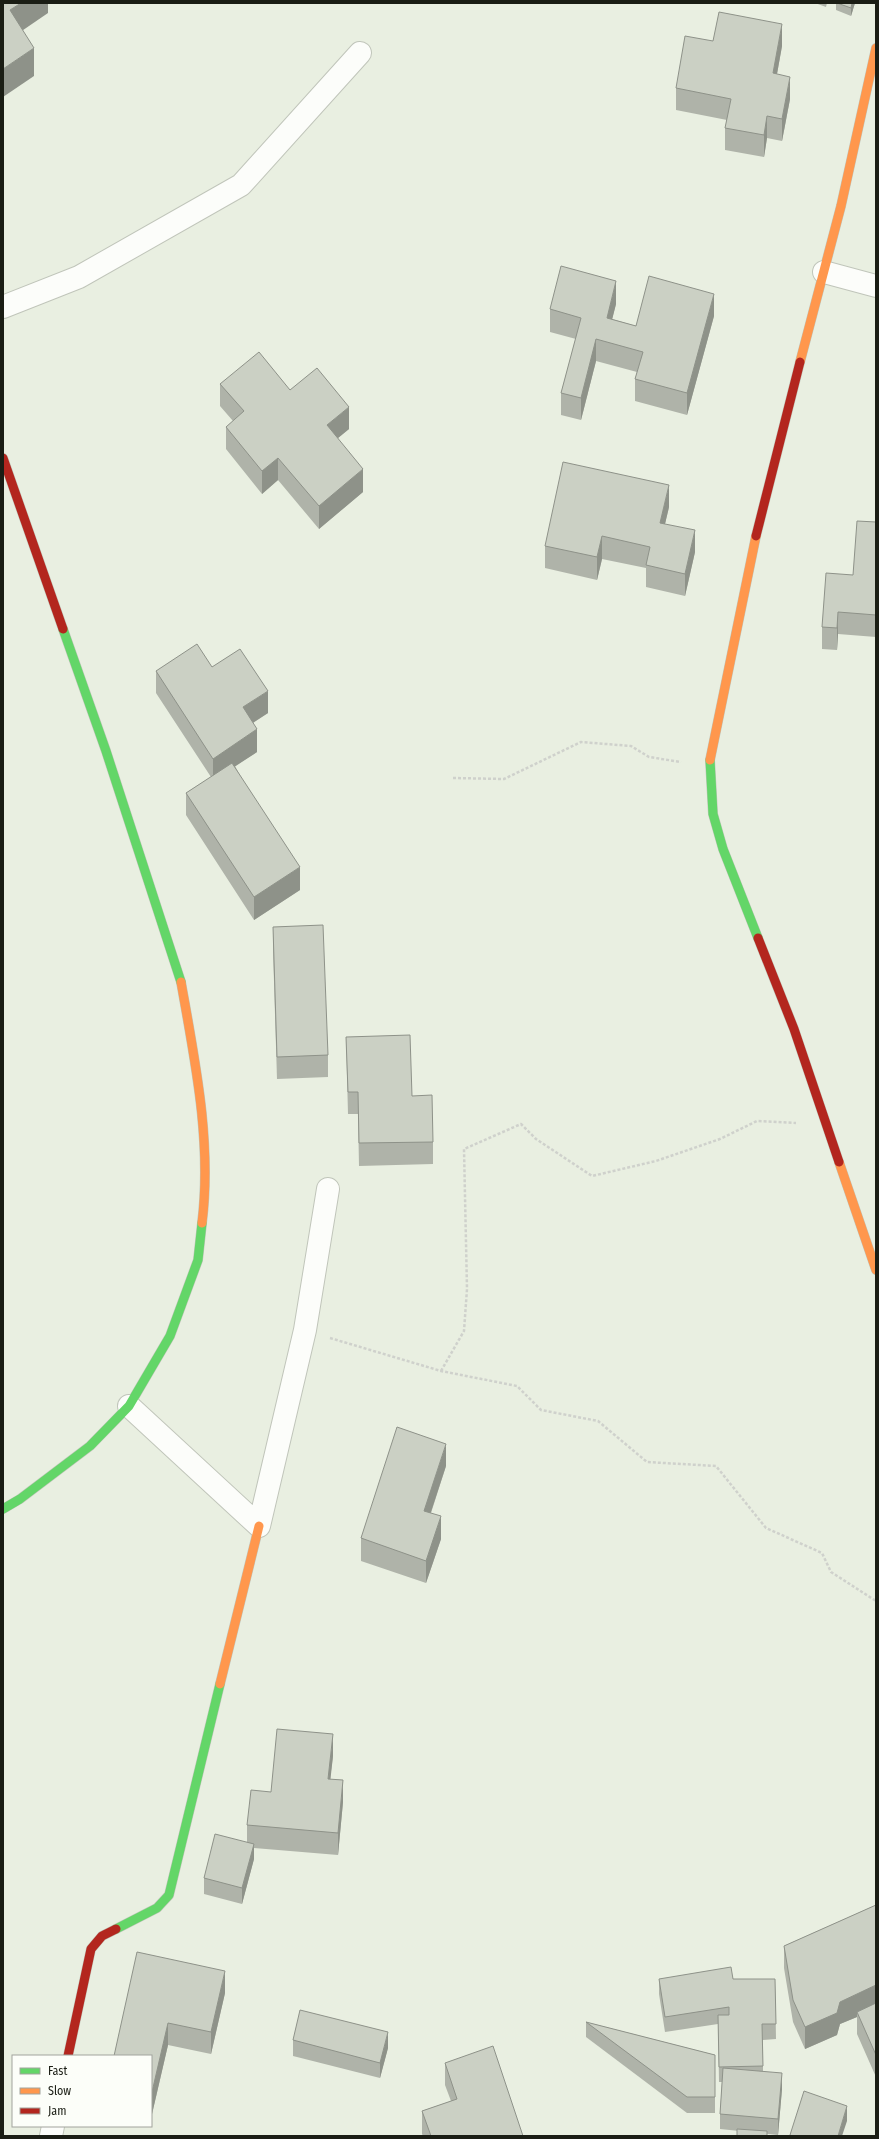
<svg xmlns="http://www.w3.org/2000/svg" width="879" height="2139" font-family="'Fira Sans Condensed',sans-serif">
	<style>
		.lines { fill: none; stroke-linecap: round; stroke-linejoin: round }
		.street-casing { stroke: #c0c5ba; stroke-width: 24 }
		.fast-casing { stroke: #c0c5ba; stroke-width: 10 }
		.slow-casing { stroke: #c0c5ba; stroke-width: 10 }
		.jam-casing { stroke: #c0c5ba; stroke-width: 10 }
		.path { stroke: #cfd1cc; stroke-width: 2.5; stroke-dasharray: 3 2; stroke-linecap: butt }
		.street { stroke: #fcfdfa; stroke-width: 22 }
		.fast { stroke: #63d668; stroke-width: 9 }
		.slow { stroke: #ff974d; stroke-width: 9 }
		.jam { stroke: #b3261e; stroke-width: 9 }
		.wall { fill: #afb3a9 }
		.shaded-wall { fill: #8e9289 }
		.building { fill: #cbd0c4; stroke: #8e9289 }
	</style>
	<rect width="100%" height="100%" fill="#e9efe1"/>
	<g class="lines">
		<defs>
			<g id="street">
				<path d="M 824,272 L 876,286"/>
				<path d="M 3,307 L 79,277 L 241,185 L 360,53"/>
				<path d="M 129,1406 L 259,1526 L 305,1330 L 328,1189"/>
				<path d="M 51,2136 L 53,2126"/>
			</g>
			<g id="fast">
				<path d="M 63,629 L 106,751 L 181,982"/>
				<path d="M 710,760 L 713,814 L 723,849 L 758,938"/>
				<path d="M 3,1509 L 20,1499 L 90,1446 L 129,1406 L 170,1336 L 198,1260 L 202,1223"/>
				<path d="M 116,1929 L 157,1908 L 169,1895 L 220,1684"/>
			</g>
			<g id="slow">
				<path d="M 800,362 L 841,206 L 876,48"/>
				<path d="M 710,760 L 756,536"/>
				<path d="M 181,982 C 195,1061 212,1142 202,1223"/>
				<path d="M 839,1162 L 876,1270"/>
				<path d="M 220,1684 L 259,1526"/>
			</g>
			<g id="jam">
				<path d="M 3,458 L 63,629"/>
				<path d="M 756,536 L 800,362"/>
				<path d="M 758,938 L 794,1029 L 839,1162"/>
				<path d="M 68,2056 L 91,1949 L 102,1936 L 116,1929"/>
			</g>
		</defs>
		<use href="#street" class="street-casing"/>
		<use href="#fast" class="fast-casing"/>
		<use href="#slow" class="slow-casing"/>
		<use href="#jam" class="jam-casing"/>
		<g class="path">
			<path d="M 453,778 L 504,779 L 581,742 L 631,746 L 649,757 L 681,762"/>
			<path d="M 330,1338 L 441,1371 L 517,1386 L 541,1410 L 598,1421 L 647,1462 L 716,1466 L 766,1528 L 822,1553 L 831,1572 L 876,1601"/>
			<path d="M 441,1371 L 464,1331 L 467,1289 L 464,1149 L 521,1124 L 536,1139 L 592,1176 L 656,1161 L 720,1139 L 757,1121 L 796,1123"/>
		</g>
		<use href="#street" class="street"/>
		<use href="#fast" class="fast"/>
		<use href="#slow" class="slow"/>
		<use href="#jam" class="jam"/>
	</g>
	<g class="wall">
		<path d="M 815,3 L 827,3 L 826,7 Z"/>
		<path d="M 836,3 L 855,3 L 851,16 L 836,10 Z"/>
		<path d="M 713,41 L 782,46 L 777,74 L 790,99 L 782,141 L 767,138 L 764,157 L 725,150 L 725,128 L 727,120 L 676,110 L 676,88 Z"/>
		<path d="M 616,304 L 612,319 L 636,326 L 714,316 L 687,415 L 635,401 L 635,379 L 637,372 L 596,361 L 581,420 L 561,415 L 561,393 L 576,339 L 550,332 L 550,309 Z"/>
		<path d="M 220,384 L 290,390 L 349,429 L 338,438 L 363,492 L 319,529 L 278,480 L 262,494 L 226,449 L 226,427 L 233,421 L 220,406 Z"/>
		<path d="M 669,507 L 665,524 L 695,552 L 685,596 L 646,587 L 646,568 L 602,559 L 597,580 L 545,568 L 545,546 Z"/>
		<path d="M 876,522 L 876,637 L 838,634 L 837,650 L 822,649 L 822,627 L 853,575 Z"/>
		<path d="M 212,667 L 268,713 L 253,723 L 257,752 L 235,766 L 300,890 L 254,920 L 186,815 L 186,793 L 211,777 L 156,693 L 156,671 Z"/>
		<path d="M 273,927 L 328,1055 L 328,1077 L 277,1079 L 273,949 Z"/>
		<path d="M 346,1037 L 433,1142 L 433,1164 L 359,1166 L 358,1114 L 348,1114 Z"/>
		<path d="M 446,1466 L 431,1513 L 441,1539 L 426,1583 L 361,1561 L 361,1538 Z"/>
		<path d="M 333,1756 L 330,1779 L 343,1802 L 338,1855 L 254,1848 L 254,1859 L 242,1904 L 204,1894 L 204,1878 L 247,1842 L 247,1825 L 271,1792 Z"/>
		<path d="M 876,1905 L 876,2077 L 857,2034 L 857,2017 L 840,2024 L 837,2035 L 805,2049 L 793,2022 L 784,1968 L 784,1946 Z"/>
		<path d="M 137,1952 L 225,1993 L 211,2054 L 168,2045 L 152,2114 L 151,2114 L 151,2056 Z"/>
		<path d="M 659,1979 L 775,1979 L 776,2039 L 763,2040 L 763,2072 L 782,2089 L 778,2135 L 720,2129 L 720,2114 L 722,2082 L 719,2082 L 718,2024 L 665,2032 L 659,1994 Z"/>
		<path d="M 586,2022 L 715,2055 L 715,2113 L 687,2113 L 586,2037 Z"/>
		<path d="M 293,2040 L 388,2048 L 380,2078 L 293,2056 Z"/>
		<path d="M 445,2063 L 523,2136 L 423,2136 L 422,2134 L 422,2111 L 451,2101 L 445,2085 Z"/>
	</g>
	<g class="shaded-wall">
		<path d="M 21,3 L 48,3 L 48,13 L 10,39 L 10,10 Z"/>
		<path d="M 852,3 L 855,3 L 851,16 L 851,8 Z"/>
		<path d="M 782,24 L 782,46 L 773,96 L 773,73 Z"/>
		<path d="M 34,48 L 34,76 L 3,97 L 3,69 Z"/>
		<path d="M 790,77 L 790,99 L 782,141 L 782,119 Z"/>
		<path d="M 767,116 L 767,138 L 764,157 L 764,135 Z"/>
		<path d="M 616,281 L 616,304 L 607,340 L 607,318 Z"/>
		<path d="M 714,294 L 714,316 L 687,415 L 687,393 Z"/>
		<path d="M 596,339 L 596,361 L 581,420 L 581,398 Z"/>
		<path d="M 349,407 L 349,429 L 327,447 L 327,425 Z"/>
		<path d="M 278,458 L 278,480 L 262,494 L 262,471 Z"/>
		<path d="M 363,469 L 363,492 L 319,529 L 319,506 Z"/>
		<path d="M 669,485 L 669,507 L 660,545 L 660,523 Z"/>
		<path d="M 695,530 L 695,552 L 685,596 L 685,574 Z"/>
		<path d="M 602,536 L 602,559 L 597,580 L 597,557 Z"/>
		<path d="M 838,612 L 838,634 L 837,650 L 837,628 Z"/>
		<path d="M 268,691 L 268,713 L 243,729 L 243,707 Z"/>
		<path d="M 257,729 L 257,752 L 213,781 L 213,759 Z"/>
		<path d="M 300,867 L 300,890 L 254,920 L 254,897 Z"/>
		<path d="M 446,1444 L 446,1466 L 424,1533 L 424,1511 Z"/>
		<path d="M 441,1516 L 441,1539 L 426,1583 L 426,1561 Z"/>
		<path d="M 333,1734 L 333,1756 L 328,1801 L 328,1779 Z"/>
		<path d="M 343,1780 L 343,1802 L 338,1855 L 338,1833 Z"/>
		<path d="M 254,1844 L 254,1859 L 242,1904 L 242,1888 Z"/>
		<path d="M 225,1971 L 225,1993 L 211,2054 L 211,2032 Z"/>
		<path d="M 876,1985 L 876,2008 L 857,2012 L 857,2017 L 840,2024 L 837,2035 L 805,2049 L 805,2027 L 840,2002 Z"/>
		<path d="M 168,2023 L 168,2045 L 152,2114 L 152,2092 Z"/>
		<path d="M 388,2032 L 388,2048 L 380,2078 L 380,2063 Z"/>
		<path d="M 782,2073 L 782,2089 L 778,2135 L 778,2119 Z"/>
		<path d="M 847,2106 L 847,2121 L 842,2136 L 838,2136 Z"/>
	</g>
	<g class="building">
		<path d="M 3,3 L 21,3 L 10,10 L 34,48 L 3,69 Z"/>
		<path d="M 837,3 L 852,3 L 851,8 Z"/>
		<path d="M 719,12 L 782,24 L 773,73 L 790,77 L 782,119 L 767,116 L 764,135 L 725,128 L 731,99 L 676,88 L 685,36 L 713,41 Z"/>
		<path d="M 561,266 L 616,281 L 607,318 L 636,326 L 649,276 L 714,294 L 687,393 L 635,379 L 643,352 L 596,339 L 581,398 L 561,393 L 581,318 L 550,309 Z"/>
		<path d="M 259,352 L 290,390 L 317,368 L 349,407 L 327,425 L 363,469 L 319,506 L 278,458 L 262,471 L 226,427 L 244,411 L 220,384 Z"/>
		<path d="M 563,462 L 669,485 L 660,523 L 695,530 L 685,574 L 646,565 L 650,547 L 602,536 L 597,557 L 545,546 Z"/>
		<path d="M 857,521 L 876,522 L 876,615 L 838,612 L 837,628 L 822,627 L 826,573 L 853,575 Z"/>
		<path d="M 197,644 L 212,667 L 240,649 L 268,691 L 243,707 L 257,729 L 213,759 L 156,671 Z"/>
		<path d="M 232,763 L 300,867 L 254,897 L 186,793 Z"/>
		<path d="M 323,925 L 328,1055 L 277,1057 L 273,927 Z"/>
		<path d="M 410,1035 L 412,1096 L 432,1095 L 433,1142 L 359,1143 L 358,1092 L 348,1092 L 346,1037 Z"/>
		<path d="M 397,1427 L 446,1444 L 424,1511 L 441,1516 L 426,1561 L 361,1538 Z"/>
		<path d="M 277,1729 L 333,1734 L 328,1779 L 343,1780 L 338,1833 L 247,1825 L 251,1790 L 271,1792 Z"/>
		<path d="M 215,1834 L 254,1844 L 242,1888 L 204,1878 Z"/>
		<path d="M 876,1905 L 876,1985 L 840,2002 L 837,2013 L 805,2027 L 793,2000 L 784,1946 Z"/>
		<path d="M 137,1952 L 225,1971 L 211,2032 L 168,2023 L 152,2092 L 151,2091 L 151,2056 L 114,2056 Z"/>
		<path d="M 731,1967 L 733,1979 L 775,1979 L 776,2024 L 762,2024 L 763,2066 L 719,2067 L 718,2015 L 729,2015 L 729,2007 L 665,2017 L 659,1979 Z"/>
		<path d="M 876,2003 L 876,2055 L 857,2012 Z"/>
		<path d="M 300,2010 L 388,2032 L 380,2063 L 293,2040 Z"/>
		<path d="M 586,2022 L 715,2055 L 715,2097 L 687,2097 Z"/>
		<path d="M 493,2046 L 523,2136 L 431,2136 L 422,2111 L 457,2099 L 445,2063 Z"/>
		<path d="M 723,2068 L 782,2073 L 778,2119 L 720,2114 Z"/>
		<path d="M 804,2091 L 847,2106 L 838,2136 L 793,2136 L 790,2135 Z"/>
		<path d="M 737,2129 L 767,2131 L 767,2136 L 737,2136 Z"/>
	</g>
	<rect width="879" height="2139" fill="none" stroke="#1a1d14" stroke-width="8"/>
	<rect x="12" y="2055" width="140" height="72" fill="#fcfef9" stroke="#a2a49d"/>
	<rect x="20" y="2068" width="20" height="6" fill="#63d668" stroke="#a2a49d"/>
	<text x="48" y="2075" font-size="12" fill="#1a1d14">Fast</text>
	<rect x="20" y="2088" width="20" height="6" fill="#ff974d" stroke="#a2a49d"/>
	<text x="48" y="2095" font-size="12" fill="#1a1d14">Slow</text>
	<rect x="20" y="2108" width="20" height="6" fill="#b3261e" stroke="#a2a49d"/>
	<text x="48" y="2115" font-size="12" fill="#1a1d14">Jam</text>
</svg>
